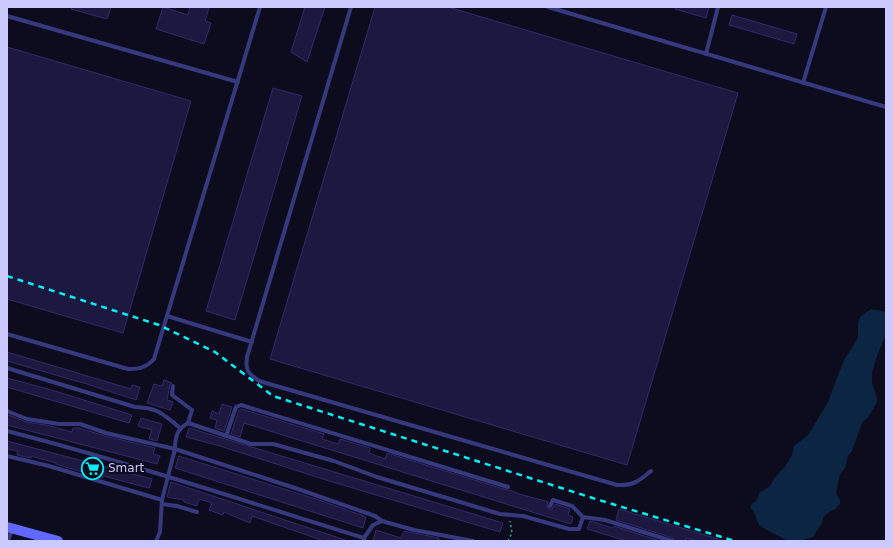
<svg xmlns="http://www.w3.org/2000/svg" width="893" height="548" font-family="'DejaVu Sans',sans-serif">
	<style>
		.water { fill: #0b2543 }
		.building { fill: #1d1840; stroke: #31296c }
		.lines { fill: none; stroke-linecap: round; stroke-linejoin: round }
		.path { stroke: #2cb09e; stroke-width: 1.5; stroke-dasharray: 2 3; stroke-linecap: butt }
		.lane { stroke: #36397e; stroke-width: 4 }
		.secondary { stroke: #6069ff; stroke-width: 10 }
		.rail { stroke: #00f0f4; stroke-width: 2.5; stroke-dasharray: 6 5; stroke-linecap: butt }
		.labels { text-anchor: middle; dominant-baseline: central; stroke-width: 4; stroke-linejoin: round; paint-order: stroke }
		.poi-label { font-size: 12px; fill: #cbc9ff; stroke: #0d0c1e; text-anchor: start }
	</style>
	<rect width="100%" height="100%" fill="#0d0c1e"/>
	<path class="water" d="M 871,309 L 886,312 L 886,335 L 878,353 L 872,372 L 872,383 L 877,398 L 877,402 L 869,416 L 862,423 L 852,451 L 848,456 L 845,468 L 840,474 L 836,493 L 840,501 L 840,504 L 835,509 L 829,512 L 824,516 L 822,523 L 813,537 L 800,541 L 788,541 L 765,529 L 759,525 L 754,512 L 750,507 C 753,501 759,501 759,493 L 770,486 L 775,477 L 785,467 L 792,455 L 794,446 L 808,435 L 827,404 L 844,360 L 855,343 L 858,337 L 858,323 L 860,317 Z"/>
	<g class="building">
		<path d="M 72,7 L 111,7 L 107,19 L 71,9 Z"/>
		<path d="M 163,7 L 188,15 L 190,7 L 209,8 L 205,21 L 211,23 L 204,44 L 156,29 Z"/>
		<path d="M 305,7 L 325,7 L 307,62 L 291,52 Z"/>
		<path d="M 375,7 L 448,7 L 738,93 L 627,465 L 270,359 Z"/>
		<path d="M 675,7 L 709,7 L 706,18 L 675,9 Z"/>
		<path d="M 732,15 L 797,34 L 794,44 L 729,25 Z"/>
		<path d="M 7,47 L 191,101 L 123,333 L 7,299 Z"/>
		<path d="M 273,88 L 302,96 L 235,320 L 206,311 Z"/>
		<path d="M 7,352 L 131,389 L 132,385 L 140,387 L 136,400 L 87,384 L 7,361 Z"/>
		<path d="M 7,378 L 55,391 L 132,415 L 129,423 L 7,387 Z"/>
		<path d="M 164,380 L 172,383 L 170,385 L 167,400 L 173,402 L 170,410 L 147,403 L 154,384 L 162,386 Z"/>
		<path d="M 222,404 L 232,407 L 224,431 L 215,428 L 217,420 L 210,418 L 212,411 L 219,414 Z"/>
		<path d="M 241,409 L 324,434 L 322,439 L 338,444 L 340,439 L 370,448 L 369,453 L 385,459 L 387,453 L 507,490 L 510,490 L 519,494 L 545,501 L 548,502 L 547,507 L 549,509 L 552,509 L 555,504 L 570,509 L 568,515 L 573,517 L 571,524 L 244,423 L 240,437 L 231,434 L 239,410 L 241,410 Z"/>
		<path d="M 9,415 L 26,422 L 46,425 L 72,432 L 73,428 L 79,428 L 105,436 L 155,448 L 153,454 L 160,456 L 157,464 L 7,425 L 7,416 Z"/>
		<path d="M 141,418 L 162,424 L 157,441 L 149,439 L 152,430 L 138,426 Z"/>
		<path d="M 189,428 L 503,523 L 500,532 L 326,480 L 220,446 L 186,437 Z"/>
		<path d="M 7,441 L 152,479 L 149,488 L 103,476 L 102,478 L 56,464 L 56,463 L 31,456 L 31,458 L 17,455 L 18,451 L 7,449 Z"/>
		<path d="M 179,456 L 322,501 L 366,517 L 363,528 L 175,468 Z"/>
		<path d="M 171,482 L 345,540 L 345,541 L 324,541 L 252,516 L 250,523 L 224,512 L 223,515 L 209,510 L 212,503 L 199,499 L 197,506 L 184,502 L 184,500 L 167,497 Z"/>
		<path d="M 619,509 L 718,539 L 718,541 L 697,541 L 686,538 L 686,541 L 675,541 L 673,538 L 616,520 Z"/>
		<path d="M 590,521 L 613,528 L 614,526 L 660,541 L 627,541 L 587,529 Z"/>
		<path d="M 376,530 L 401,538 L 404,531 L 439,538 L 439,541 L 373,541 Z"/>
	</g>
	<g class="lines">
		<path class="path" d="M 508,541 L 512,533 L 510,521"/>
		<g class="lane">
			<path d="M 351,7 L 247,357 C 245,371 248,373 259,381 L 617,485 C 633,486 639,481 651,471"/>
			<path d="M 548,7 L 886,107"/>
			<path d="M 7,16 L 238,82"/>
			<path d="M 706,54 L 718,7"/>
			<path d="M 803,83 L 826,7"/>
			<path d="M 167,316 L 252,342"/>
			<path d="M 7,334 L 128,369 C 139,369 146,368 154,359 L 260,7"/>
			<path d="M 7,368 L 135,407 C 159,408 163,414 180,428"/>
			<path d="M 173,386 L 172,395 L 192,410 L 188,423"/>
			<path d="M 7,411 L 27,419 L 59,424 L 80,424 L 106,433 L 175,449 L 298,489 L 375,516 L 382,521"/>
			<path d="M 7,431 C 127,462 245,501 364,538 L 364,541"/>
			<path d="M 226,436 L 236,407 L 241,405 L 508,487"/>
			<path d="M 7,456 L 49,466 L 162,500"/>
			<path d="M 162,504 L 177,506 L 197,512"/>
			<path d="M 550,506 L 553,500 L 572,506 L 583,517"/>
			<path d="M 364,538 L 373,525 L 382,521 L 414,530 L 473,541"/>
			<path d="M 8,541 L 12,529"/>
			<path d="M 156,541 L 160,532 L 162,500 L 175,449 C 175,437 177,429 188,423 L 251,444 L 273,444 L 334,461 L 377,477 L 500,514 L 523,516 L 569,529 L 579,529 L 583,517 L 605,520 L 672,541"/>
		</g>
		<path class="secondary" d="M 7,527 L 58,541"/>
		<path class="rail" d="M 7,276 L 159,325 L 215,352 L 273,396 L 599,500 L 735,541"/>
	</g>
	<defs>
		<symbol id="supermarket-ring" viewBox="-11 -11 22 22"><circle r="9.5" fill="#0d0c1e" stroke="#00f0f4" stroke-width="1.5"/><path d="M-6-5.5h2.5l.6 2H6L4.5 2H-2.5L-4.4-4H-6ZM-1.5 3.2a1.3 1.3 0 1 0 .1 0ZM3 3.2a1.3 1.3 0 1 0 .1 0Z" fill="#00f0f4"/></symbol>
	</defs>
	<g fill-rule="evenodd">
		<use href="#supermarket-ring" x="80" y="456" width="25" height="25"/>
	</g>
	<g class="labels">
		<g class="poi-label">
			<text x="108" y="468">Smart</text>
		</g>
	</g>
	<rect width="893" height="548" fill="none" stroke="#cbc9ff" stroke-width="16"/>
</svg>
